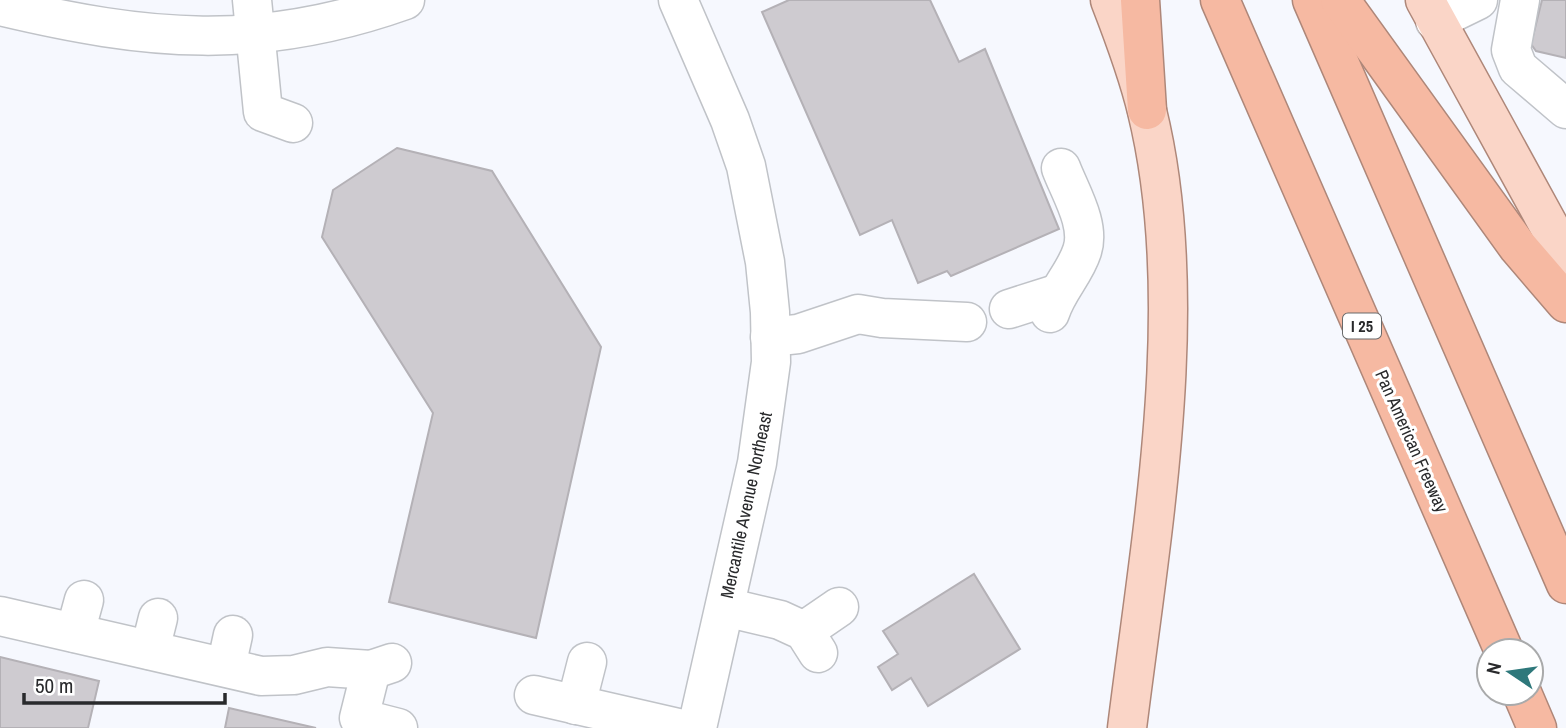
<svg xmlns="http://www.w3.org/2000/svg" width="1566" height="728" font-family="'Archivo Narrow',sans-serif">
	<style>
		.building { fill: #cecbd0; stroke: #b4b1b6; stroke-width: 2 }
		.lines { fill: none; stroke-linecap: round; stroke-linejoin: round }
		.minor-casing { stroke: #c0c3c8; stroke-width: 41 }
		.major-casing { stroke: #ae8779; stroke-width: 41 }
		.highway-casing { stroke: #ae8779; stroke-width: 41 }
		.minor { stroke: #fff; stroke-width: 38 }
		.major { stroke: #fad5c7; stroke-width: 38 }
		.highway { stroke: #f6b9a2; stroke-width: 38 }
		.labels { text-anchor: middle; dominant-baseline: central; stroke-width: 6; stroke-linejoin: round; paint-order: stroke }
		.shield { fill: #fff; stroke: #696a6b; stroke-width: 2 }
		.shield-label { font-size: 16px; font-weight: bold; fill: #292a2c }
		.street-label { font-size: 18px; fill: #292a2c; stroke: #fff }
	</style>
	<rect width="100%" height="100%" fill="#f6f8fe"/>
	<g class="building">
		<path d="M 789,0 L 930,0 L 959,62 L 985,49 L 1059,229 L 951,276 L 947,271 L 918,283 L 892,220 L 860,235 L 762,12 Z"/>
		<path d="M 1542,0 L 1566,0 L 1566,58 L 1536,51 L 1531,44 Z"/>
		<path d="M 397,148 L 492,171 L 601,347 L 536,638 L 389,602 L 433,413 L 322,237 L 333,190 Z"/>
		<path d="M 974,574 L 1020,649 L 928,706 L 911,678 L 892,690 L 878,667 L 898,654 L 883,631 Z"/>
		<path d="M 0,657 L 99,681 L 88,728 L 0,728 Z"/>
		<path d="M 229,708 L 316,728 L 225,728 Z"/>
	</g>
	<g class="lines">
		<defs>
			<g id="minor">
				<path d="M 252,0 L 263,112 L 293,123"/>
				<path d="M 678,0 L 730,120 L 746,166 L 765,262 L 770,312 L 771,362 L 757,463 L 697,728"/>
				<path d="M 1520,0 L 1511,50 L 1518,68 L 1566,109"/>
				<path d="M 0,6 C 147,41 259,52 405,0"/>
				<path d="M 1435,21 L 1478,0"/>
				<path d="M 1009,309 L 1056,294"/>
				<path d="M 1050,313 C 1057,290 1075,273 1082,251 C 1091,225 1070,192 1061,168"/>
				<path d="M 770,337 L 798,334 L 858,314 L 882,318 L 967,322"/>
				<path d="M 725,607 L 780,620 L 804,631 L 818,653"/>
				<path d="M 0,616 L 261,676 L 294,675 L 327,667 L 371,670"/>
				<path d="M 804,631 L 839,607"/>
				<path d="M 75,633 L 84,600"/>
				<path d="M 150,650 L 158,618"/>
				<path d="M 392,663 L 371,670 L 359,718 L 398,728"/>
				<path d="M 226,667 L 233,635"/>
				<path d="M 534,695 L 678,728"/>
				<path d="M 576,705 L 587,662"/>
			</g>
			<g id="major">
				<path d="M 1110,0 C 1124,36 1138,73 1147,111 C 1194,302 1151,534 1127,728"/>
				<path d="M 1425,0 L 1566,257"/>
			</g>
			<g id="highway">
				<path d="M 1140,0 L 1147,110"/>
				<path d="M 1220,0 L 1504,651"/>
				<path d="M 1312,0 L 1566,584"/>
				<path d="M 1340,0 L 1518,247 L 1566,303"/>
				<path d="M 1522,693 L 1537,728"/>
			</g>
		</defs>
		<use href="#minor" class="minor-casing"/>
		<use href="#major" class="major-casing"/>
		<use href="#highway" class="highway-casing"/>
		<use href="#minor" class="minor"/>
		<use href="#major" class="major"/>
		<use href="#highway" class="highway"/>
	</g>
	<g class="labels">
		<rect class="shield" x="1343" y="313.5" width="38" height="25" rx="5"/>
		<g class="shield-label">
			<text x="1362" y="326">I 25</text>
		</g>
		<g class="street-label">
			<text transform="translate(1412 441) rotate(66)">Pan American Freeway</text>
			<text transform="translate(746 505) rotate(-78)">Mercantile Avenue Northeast</text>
		</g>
	</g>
	<g transform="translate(1510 672) rotate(283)"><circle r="33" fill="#ffffff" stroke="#a9aaab" stroke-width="2"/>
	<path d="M0-5L12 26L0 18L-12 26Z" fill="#2e787b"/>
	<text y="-10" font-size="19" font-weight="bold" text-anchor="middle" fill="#292a2c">N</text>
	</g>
	<path d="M24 693v10h201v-10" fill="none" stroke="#292a2c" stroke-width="3.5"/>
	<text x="35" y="693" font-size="21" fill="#292a2c" stroke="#ffffff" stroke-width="5" paint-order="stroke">50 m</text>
</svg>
